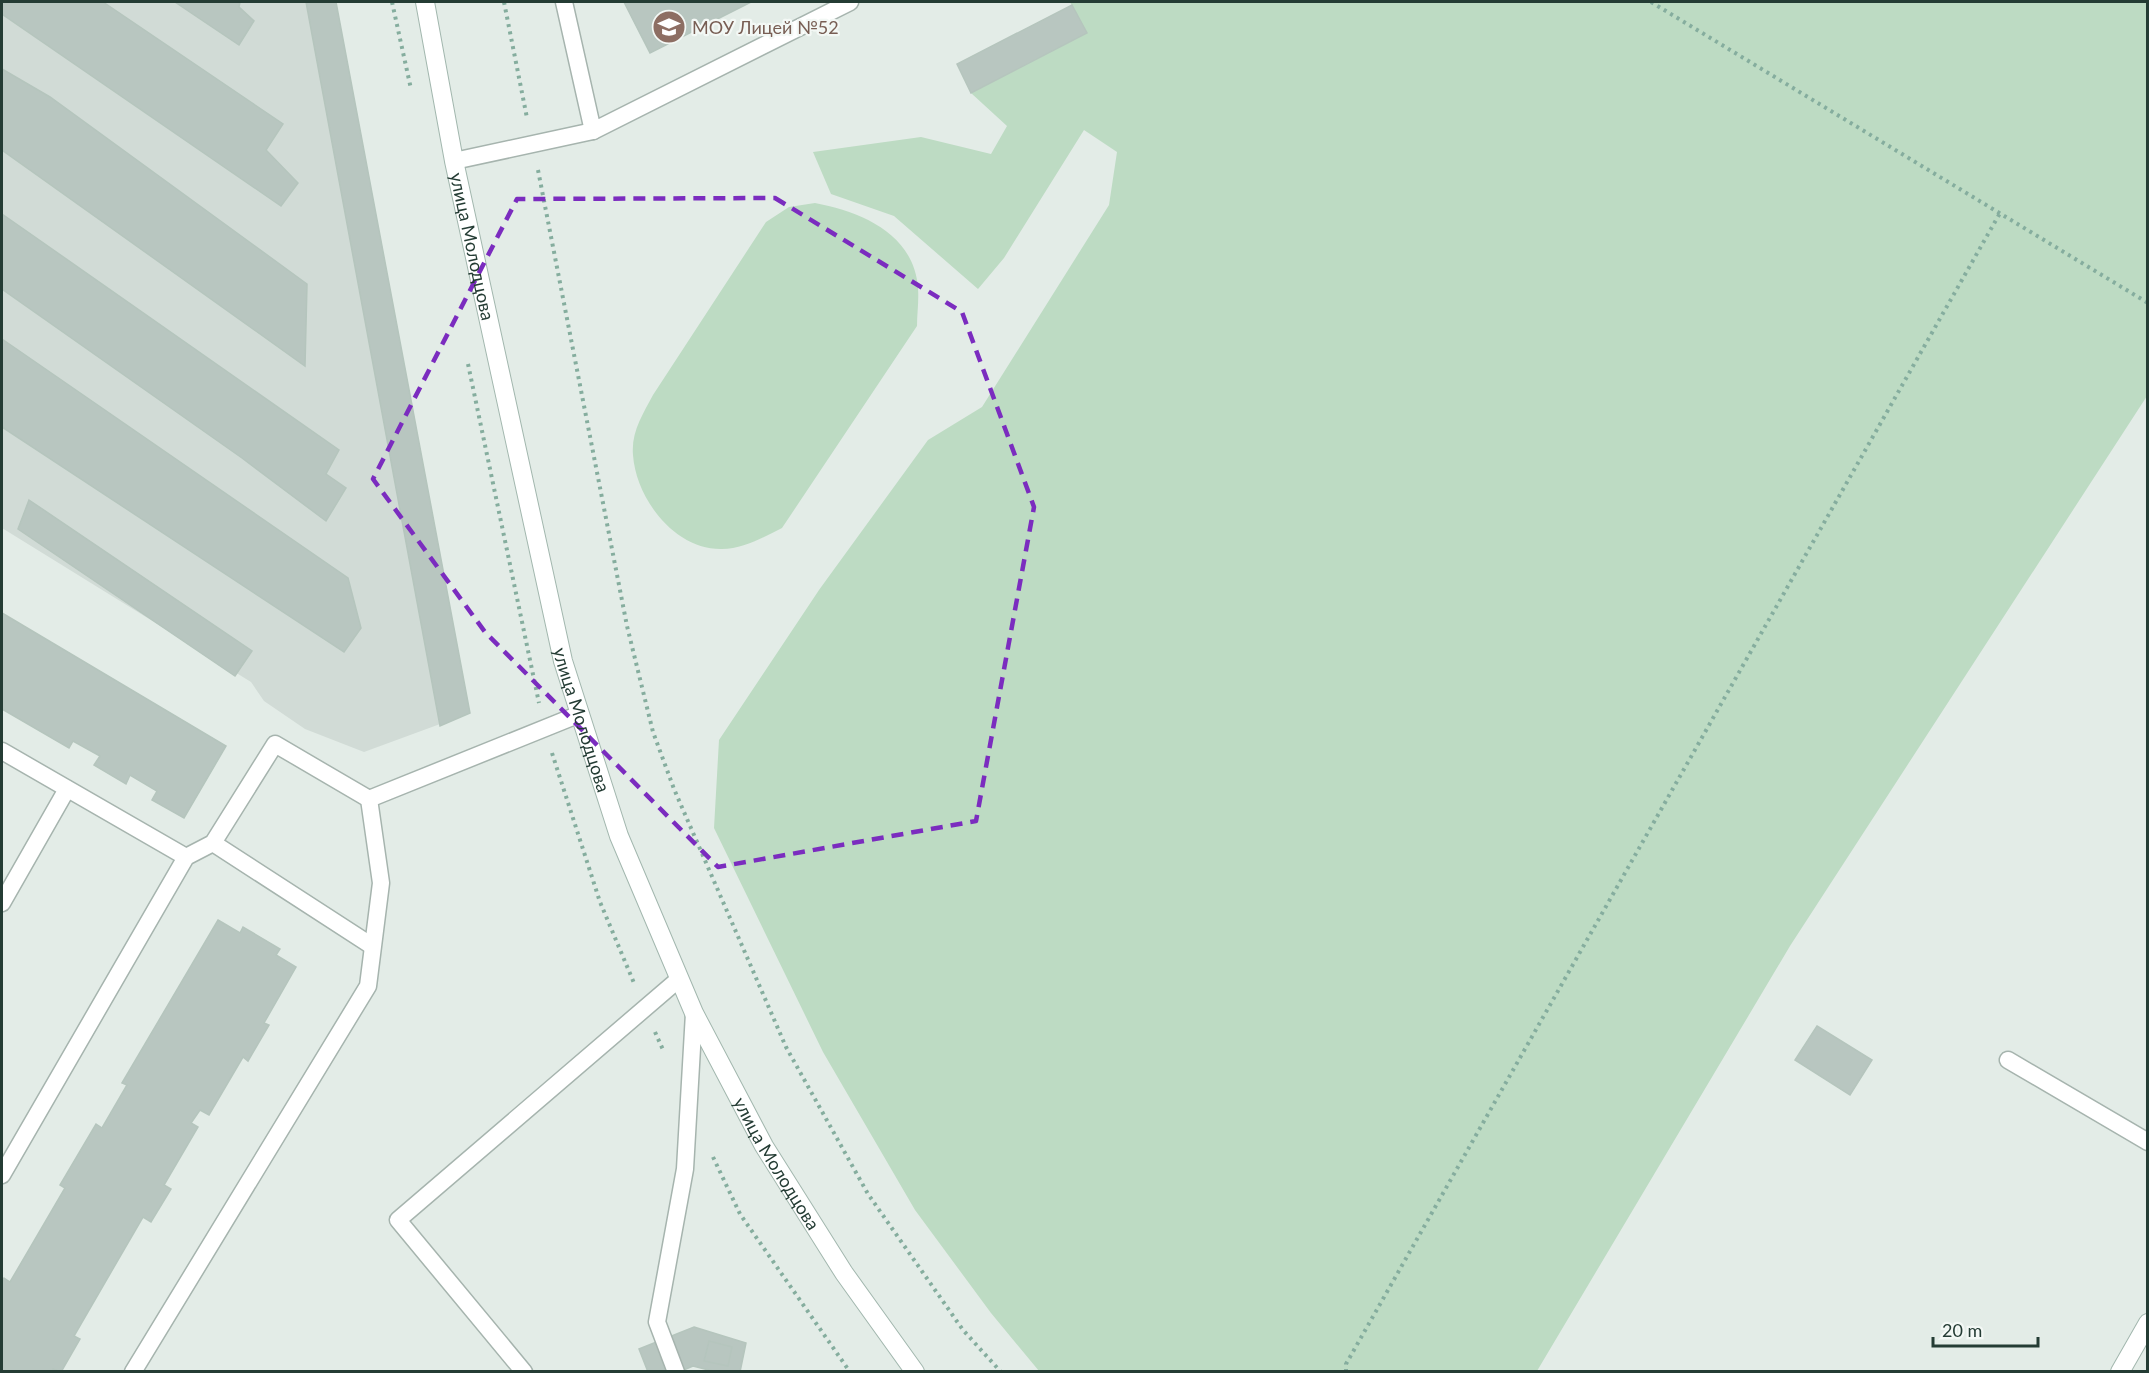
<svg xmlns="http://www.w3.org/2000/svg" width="2149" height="1373" font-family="Lato,sans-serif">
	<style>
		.built { fill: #d1dbd6 }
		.green { fill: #bddbc3 }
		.building { fill: #b8c6c0; stroke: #b5c5bd; stroke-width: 1.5 }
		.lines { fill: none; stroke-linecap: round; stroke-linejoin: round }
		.lane-casing { stroke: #a6b4ae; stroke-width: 19 }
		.secondary-casing { stroke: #a2b7ae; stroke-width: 20 }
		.path { stroke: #85ad9e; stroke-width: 4; stroke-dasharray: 3 4.5; stroke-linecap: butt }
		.lane { stroke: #fff; stroke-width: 16 }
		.secondary { stroke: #fff; stroke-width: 18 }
		.marked { fill: none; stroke: #7b2cbf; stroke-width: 4.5; stroke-dasharray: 12 8; stroke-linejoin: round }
		.labels { text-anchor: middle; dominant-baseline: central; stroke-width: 4.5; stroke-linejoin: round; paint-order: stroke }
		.education-label { font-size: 18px; fill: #785e54; stroke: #f3f8f5; text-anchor: start }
		.street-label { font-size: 18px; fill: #243c34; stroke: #f3f8f5 }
	</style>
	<rect width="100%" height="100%" fill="#e3ece7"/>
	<path class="built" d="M 2,2 L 336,2 L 470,713 L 364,752 L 305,729 L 264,701 L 251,682 L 2,528 Z"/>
	<g class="green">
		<path d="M 1070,2 L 2147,2 L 2147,396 L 1790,946 L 1537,1371 L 1039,1371 L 991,1313 L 915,1210 L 823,1052 L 714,828 L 719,740 L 819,590 L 928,440 L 982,407 L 1109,205 L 1117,152 L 1084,130 L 1004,258 L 978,289 L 894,216 L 831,194 L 813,152 L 921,137 L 991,154 L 1007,126 L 971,93 L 1087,33 Z"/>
		<path d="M 815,203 C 862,212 914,234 918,288 C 919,301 917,314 917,326 L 782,528 C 764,537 744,549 722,549 C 675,550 636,499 633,455 C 631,432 643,414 653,395 L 766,222 L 789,207 Z"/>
	</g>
	<g class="building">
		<path d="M 2,2 L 103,2 L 283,124 L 266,150 L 298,183 L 281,206 L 2,14 Z"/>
		<path d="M 175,2 L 240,2 L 239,7 L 254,21 L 239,45 Z"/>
		<path d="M 306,2 L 336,2 L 470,713 L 440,726 Z"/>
		<path d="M 624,2 L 751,2 L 650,53 Z"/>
		<path d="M 1072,5 L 1087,33 L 971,93 L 957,64 Z"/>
		<path d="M 2,69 L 50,97 L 307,284 L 305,366 L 2,150 Z"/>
		<path d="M 2,214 L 339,450 L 326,474 L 346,488 L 326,521 L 242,458 L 2,289 Z"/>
		<path d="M 2,339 L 348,578 L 361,628 L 344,652 L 2,427 Z"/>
		<path d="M 29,500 L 252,651 L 235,676 L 18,529 Z"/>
		<path d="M 2,613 L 226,746 L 184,818 L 152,800 L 157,791 L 130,775 L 126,784 L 94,765 L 100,756 L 73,741 L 69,748 L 2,709 Z"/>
		<path d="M 218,920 L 240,933 L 243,927 L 280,949 L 276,955 L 296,967 L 264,1023 L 269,1025 L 248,1061 L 243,1057 L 209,1115 L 200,1110 L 191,1123 L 198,1127 L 164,1185 L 171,1189 L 151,1222 L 143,1217 L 74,1336 L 80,1339 L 61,1372 L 53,1369 L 52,1372 L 2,1372 L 2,1282 L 4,1278 L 10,1282 L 65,1188 L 60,1185 L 96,1124 L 102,1128 L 127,1085 L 122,1083 Z"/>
		<path d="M 1817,1026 L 1872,1060 L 1850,1095 L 1795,1060 Z"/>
		<path d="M 694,1327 L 746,1343 L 740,1372 L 716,1372 L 693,1366 L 679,1372 L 648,1372 L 639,1349 Z"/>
		<path d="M 709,1341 L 732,1347 L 728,1366 L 704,1361 Z"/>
	</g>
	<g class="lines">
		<defs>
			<g id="lane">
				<path d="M 564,2 L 593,131 L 850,2"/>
				<path d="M 454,161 L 593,131"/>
				<path d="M 2,751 L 186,857"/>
				<path d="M 213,843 L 372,946"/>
				<path d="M 2,903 L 67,789"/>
				<path d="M 2008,1060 L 2148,1142"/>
				<path d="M 2,1175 L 186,857 L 213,843 L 275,744 L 369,799"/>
				<path d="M 133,1372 L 368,986 L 381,883 L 369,799 L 580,714"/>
				<path d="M 524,1372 L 398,1220 L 679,979"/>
				<path d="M 676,1372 L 657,1322 L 685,1169 L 694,1013"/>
			</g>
			<g id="secondary">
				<path id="s1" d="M 425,2 L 454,161 L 563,661 L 619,836 L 694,1013 L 764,1146 L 844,1273 L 915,1372"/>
				<path d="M 2120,1372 L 2148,1323"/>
			</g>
		</defs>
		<use href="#lane" class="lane-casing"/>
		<use href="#secondary" class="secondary-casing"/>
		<g class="path">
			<path d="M 392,2 L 411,89"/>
			<path d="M 504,2 L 527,118"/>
			<path d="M 1651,2 L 2148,303"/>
			<path d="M 538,170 L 627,626 L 653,732 L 674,789 L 786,1047 L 868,1194 L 963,1330 L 1001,1372"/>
			<path d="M 468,364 L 539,703"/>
			<path d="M 552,753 L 600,902 L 634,983"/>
			<path d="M 655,1032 L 664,1052"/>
			<path d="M 713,1157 L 740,1214 L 850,1372"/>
			<path d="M 1346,1372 L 1346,1364 L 2000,213"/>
		</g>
		<use href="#lane" class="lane"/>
		<use href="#secondary" class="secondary"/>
	</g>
	<path class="marked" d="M 775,198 L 962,312 L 1034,507 L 976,821 L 718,867 L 485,632 L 373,479 L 517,199 Z"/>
	<defs>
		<symbol id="school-disc" viewBox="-11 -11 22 22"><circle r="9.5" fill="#8d6e63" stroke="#f3f8f5"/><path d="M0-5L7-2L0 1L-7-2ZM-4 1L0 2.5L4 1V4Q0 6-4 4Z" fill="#fff"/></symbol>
	</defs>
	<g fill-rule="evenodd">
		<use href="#school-disc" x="650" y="8" width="38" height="38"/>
	</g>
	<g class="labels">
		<g class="education-label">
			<text x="692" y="27">МОУ Лицей №52</text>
		</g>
		<g class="street-label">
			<text stroke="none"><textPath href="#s1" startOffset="249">улица Молодцова</textPath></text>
			<text stroke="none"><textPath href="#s1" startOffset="735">улица Молодцова</textPath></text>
			<text stroke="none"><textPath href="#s1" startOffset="1221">улица Молодцова</textPath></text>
		</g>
	</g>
	<rect width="2149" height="1373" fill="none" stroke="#243c34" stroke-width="6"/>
	<path d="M1933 1337v9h105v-9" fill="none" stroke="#243c34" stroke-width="3"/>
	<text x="1942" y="1337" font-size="18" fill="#243c34" stroke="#f3f8f5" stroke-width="4.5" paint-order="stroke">20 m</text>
</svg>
